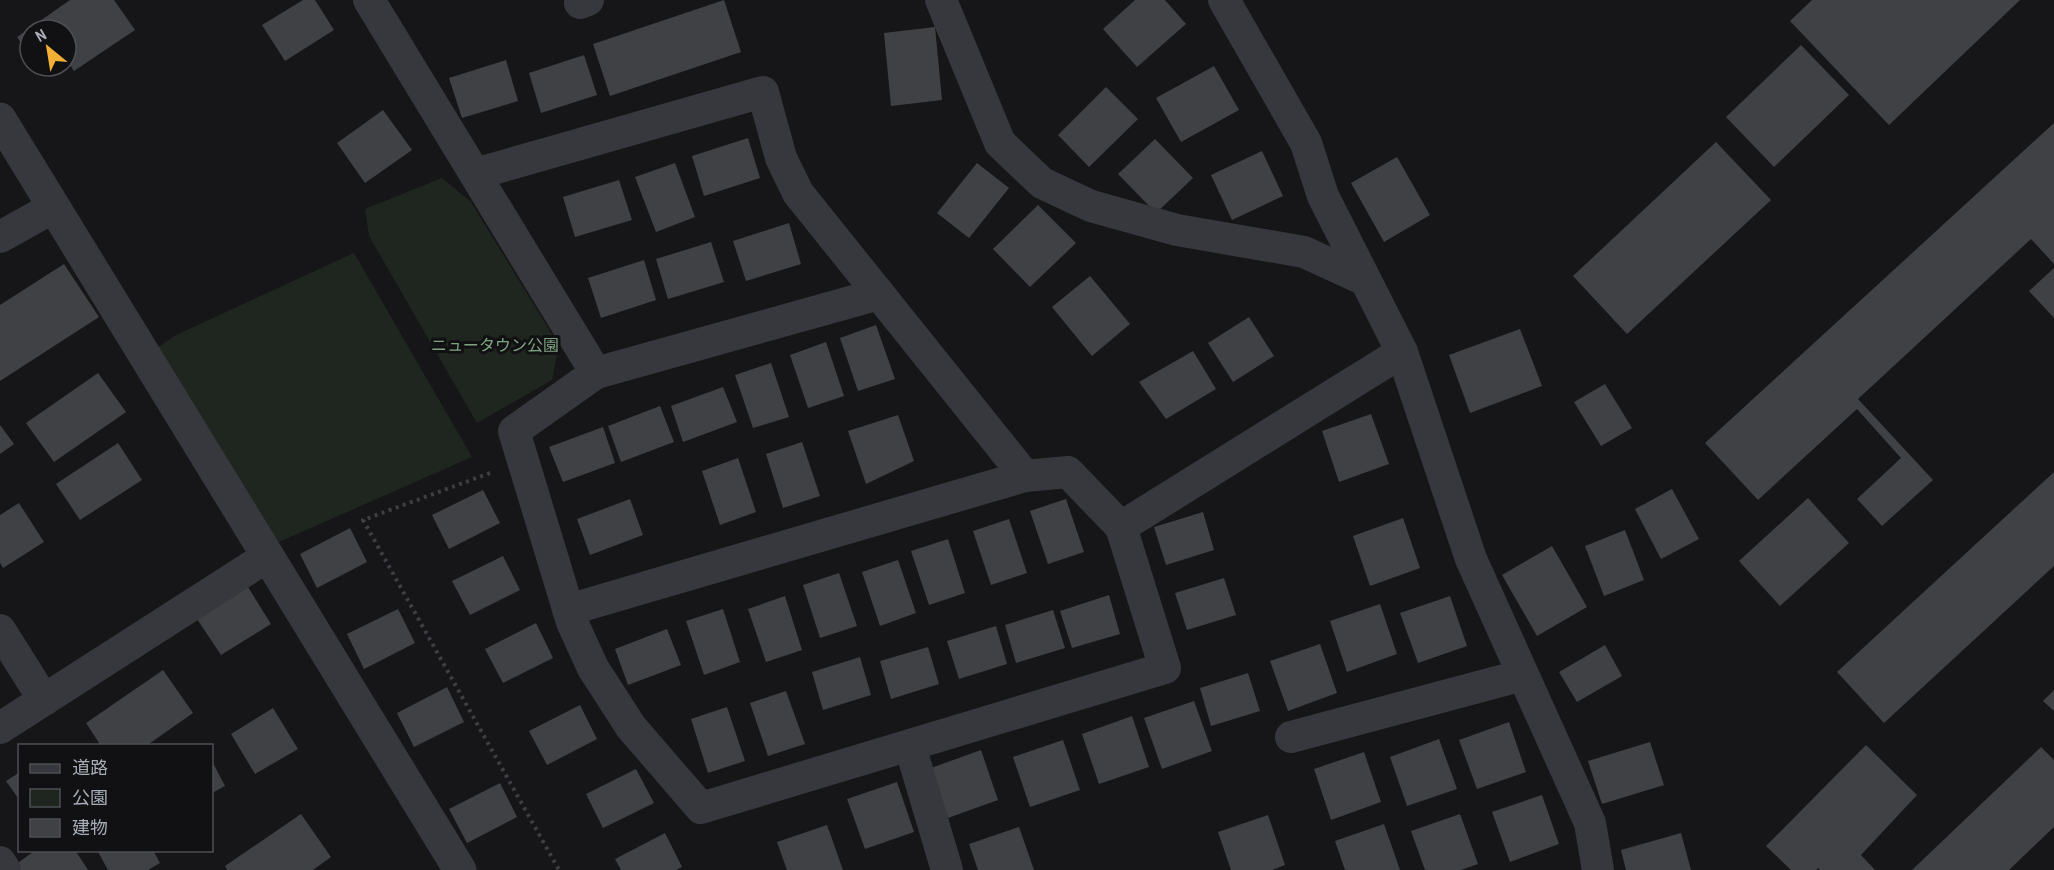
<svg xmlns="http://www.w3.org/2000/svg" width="2054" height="870" font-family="'Archivo Narrow','Noto Sans JP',sans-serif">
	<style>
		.green { fill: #1e261f }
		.building { fill: #404145 }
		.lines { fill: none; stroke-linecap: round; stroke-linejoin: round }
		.path { stroke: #3d3f44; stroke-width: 4; stroke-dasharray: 3 4.5; stroke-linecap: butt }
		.minor { stroke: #37383d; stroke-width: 32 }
		.tertiary { stroke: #37383d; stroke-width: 33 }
		.labels { text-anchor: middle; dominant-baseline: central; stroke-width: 6; stroke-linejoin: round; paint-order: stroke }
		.park-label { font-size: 16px; fill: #7fa381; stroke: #111113 }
	</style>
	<rect width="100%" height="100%" fill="#161618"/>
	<g class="green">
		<path d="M 442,178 L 471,202 L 559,346 L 552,380 L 477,423 L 369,236 L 365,209 Z"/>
		<path d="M 354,253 L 472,457 L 263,549 L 145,356 L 176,335 Z"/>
	</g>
	<g class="building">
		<path d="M 70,0 L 114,0 L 135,30 L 74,71 L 66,59 L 66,30 L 30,30 L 30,56 L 17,37 Z"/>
		<path d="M 303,0 L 315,0 L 334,30 L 285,61 L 262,25 Z"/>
		<path d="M 724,0 L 741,52 L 610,96 L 593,44 Z"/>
		<path d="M 1135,0 L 1165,0 L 1186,24 L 1137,67 L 1103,29 Z"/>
		<path d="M 1812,0 L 2020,0 L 1889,125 L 1790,21 Z"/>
		<path d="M 935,27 L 942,100 L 891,106 L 884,33 Z"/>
		<path d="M 1801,45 L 1849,95 L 1774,167 L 1726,117 Z"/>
		<path d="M 584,55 L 597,95 L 541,113 L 529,73 Z"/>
		<path d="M 506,60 L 518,101 L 462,118 L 449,78 Z"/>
		<path d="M 1214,66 L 1239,110 L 1181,142 L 1156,98 Z"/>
		<path d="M 1106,87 L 1138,119 L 1089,167 L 1058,135 Z"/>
		<path d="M 383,110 L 412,150 L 365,183 L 337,143 Z"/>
		<path d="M 2054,123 L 2054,264 L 2031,239 L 1858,399 L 1933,480 L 1882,526 L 1857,499 L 1901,458 L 1857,409 L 1758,500 L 1705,443 Z"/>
		<path d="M 748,138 L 760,178 L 704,196 L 692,156 Z"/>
		<path d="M 1155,139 L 1193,178 L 1156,213 L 1118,174 Z"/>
		<path d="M 1716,142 L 1771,200 L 1627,334 L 1573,276 Z"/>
		<path d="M 1262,151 L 1283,196 L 1232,220 L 1211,175 Z"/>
		<path d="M 1397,157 L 1430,215 L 1384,242 L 1351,183 Z"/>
		<path d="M 675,163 L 695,217 L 656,232 L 635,177 Z"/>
		<path d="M 977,163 L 1009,188 L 969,238 L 937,213 Z"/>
		<path d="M 619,180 L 632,220 L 575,237 L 563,197 Z"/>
		<path d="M 1038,205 L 1076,243 L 1030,287 L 993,249 Z"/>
		<path d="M 789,223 L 801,264 L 746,281 L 733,241 Z"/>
		<path d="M 711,242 L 724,282 L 668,299 L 656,259 Z"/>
		<path d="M 644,260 L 656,300 L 601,318 L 588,278 Z"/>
		<path d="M 64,264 L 99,317 L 0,381 L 0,305 Z"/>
		<path d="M 2054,268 L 2054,318 L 2029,291 Z"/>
		<path d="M 1090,276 L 1130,324 L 1092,356 L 1052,307 Z"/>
		<path d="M 1249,317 L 1274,356 L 1233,382 L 1208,343 Z"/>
		<path d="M 876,325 L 895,379 L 858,391 L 840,338 Z"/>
		<path d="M 1520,329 L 1542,386 L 1470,413 L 1449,355 Z"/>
		<path d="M 826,342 L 844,396 L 808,408 L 790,355 Z"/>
		<path d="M 1193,351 L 1216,389 L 1166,419 L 1139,382 Z"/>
		<path d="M 771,363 L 789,417 L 753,428 L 735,375 Z"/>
		<path d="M 98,373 L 126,412 L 54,462 L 26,423 Z"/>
		<path d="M 1605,384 L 1632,428 L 1601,446 L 1574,402 Z"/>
		<path d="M 723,387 L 737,422 L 683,442 L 671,406 Z"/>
		<path d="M 660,406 L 674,442 L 621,462 L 608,426 Z"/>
		<path d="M 1371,414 L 1389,464 L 1339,482 L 1322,431 Z"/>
		<path d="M 898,415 L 914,461 L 866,484 L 848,431 Z"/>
		<path d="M 0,425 L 14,444 L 0,454 Z"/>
		<path d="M 603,427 L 615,463 L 563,482 L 549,447 Z"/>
		<path d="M 802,442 L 820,496 L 783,508 L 766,454 Z"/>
		<path d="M 118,443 L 142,480 L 80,520 L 56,484 Z"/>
		<path d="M 738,458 L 756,512 L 720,525 L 702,471 Z"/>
		<path d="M 2054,472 L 2054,566 L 1884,723 L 1837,672 Z"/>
		<path d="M 1672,489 L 1699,539 L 1661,559 L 1635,509 Z"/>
		<path d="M 483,490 L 500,523 L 449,549 L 432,515 Z"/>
		<path d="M 1808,498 L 1849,543 L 1780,606 L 1739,561 Z"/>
		<path d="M 630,499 L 643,535 L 590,555 L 577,519 Z"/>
		<path d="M 1066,499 L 1084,552 L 1048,564 L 1030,511 Z"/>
		<path d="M 19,503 L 44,542 L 3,568 L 0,563 L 0,515 Z"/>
		<path d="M 1203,512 L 1214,550 L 1166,565 L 1154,527 Z"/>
		<path d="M 1403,518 L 1420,568 L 1370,586 L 1353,536 Z"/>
		<path d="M 1009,519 L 1027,573 L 991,585 L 973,531 Z"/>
		<path d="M 350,528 L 367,562 L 317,588 L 300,554 Z"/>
		<path d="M 1625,530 L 1644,580 L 1604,596 L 1585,546 Z"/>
		<path d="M 948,539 L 965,593 L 929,605 L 911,551 Z"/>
		<path d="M 1552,546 L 1587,607 L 1537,636 L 1502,575 Z"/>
		<path d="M 503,556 L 520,590 L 470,615 L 452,581 Z"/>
		<path d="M 898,560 L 916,613 L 880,626 L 862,572 Z"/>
		<path d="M 839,573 L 857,626 L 820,638 L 803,585 Z"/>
		<path d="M 1224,578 L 1236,615 L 1187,630 L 1175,593 Z"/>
		<path d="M 248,587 L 271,624 L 221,655 L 197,619 Z"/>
		<path d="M 1109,595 L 1120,634 L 1072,648 L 1060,611 Z"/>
		<path d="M 785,596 L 802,650 L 766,662 L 748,609 Z"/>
		<path d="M 1450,596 L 1467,646 L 1418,663 L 1400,613 Z"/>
		<path d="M 1380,604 L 1397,654 L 1347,672 L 1330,621 Z"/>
		<path d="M 398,609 L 415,643 L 364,669 L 347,634 Z"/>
		<path d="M 723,609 L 740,662 L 704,675 L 686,621 Z"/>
		<path d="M 1053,610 L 1065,648 L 1016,663 L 1005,625 Z"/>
		<path d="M 536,623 L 553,658 L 503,683 L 485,649 Z"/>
		<path d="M 996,626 L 1007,664 L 959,679 L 947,641 Z"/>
		<path d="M 667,629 L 681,665 L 628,685 L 615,649 Z"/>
		<path d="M 1320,644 L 1337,693 L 1288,711 L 1270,661 Z"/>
		<path d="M 1605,645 L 1622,676 L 1577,702 L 1559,672 Z"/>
		<path d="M 928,647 L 939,684 L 891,699 L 880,661 Z"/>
		<path d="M 860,657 L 871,695 L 823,710 L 812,672 Z"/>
		<path d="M 163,670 L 193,713 L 146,746 L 101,746 L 86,723 Z"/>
		<path d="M 1248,673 L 1260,711 L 1211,726 L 1200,688 Z"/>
		<path d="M 447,687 L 464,722 L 414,747 L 397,713 Z"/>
		<path d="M 2054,690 L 2054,711 L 2043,701 Z"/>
		<path d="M 786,691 L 805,744 L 768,756 L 750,703 Z"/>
		<path d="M 1194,701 L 1212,751 L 1162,769 L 1144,718 Z"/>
		<path d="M 580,705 L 597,739 L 547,765 L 529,731 Z"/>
		<path d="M 727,707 L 745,761 L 708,773 L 691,719 Z"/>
		<path d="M 273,708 L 298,749 L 255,774 L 231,734 Z"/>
		<path d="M 1132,716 L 1149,767 L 1099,784 L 1082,734 Z"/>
		<path d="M 1509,722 L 1526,772 L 1477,789 L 1459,740 Z"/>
		<path d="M 1439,739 L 1457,789 L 1407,806 L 1390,757 Z"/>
		<path d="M 1063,740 L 1080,790 L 1030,807 L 1013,757 Z"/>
		<path d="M 1650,742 L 1664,785 L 1602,804 L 1588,761 Z"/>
		<path d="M 1866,745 L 1917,795 L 1861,855 L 1875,870 L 1820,870 L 1818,868 L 1816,870 L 1791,870 L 1766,846 Z"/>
		<path d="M 2041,747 L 2054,760 L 2054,827 L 2009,870 L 1912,870 Z"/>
		<path d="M 981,750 L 998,800 L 948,818 L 931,768 Z"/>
		<path d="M 1364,752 L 1381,802 L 1331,820 L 1314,769 Z"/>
		<path d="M 212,761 L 225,786 L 212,793 Z"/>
		<path d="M 636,769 L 654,803 L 603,828 L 586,794 Z"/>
		<path d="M 20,772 L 20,801 L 6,781 Z"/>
		<path d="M 897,782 L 914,832 L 865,849 L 847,799 Z"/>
		<path d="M 500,783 L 517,817 L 467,843 L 449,809 Z"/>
		<path d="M 1542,795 L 1559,844 L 1510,862 L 1492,812 Z"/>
		<path d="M 301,814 L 331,857 L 313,870 L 227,870 L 225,866 Z"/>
		<path d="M 1460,814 L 1478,864 L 1461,870 L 1425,870 L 1411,831 Z"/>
		<path d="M 1268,815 L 1285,865 L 1272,870 L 1231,870 L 1218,832 Z"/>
		<path d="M 1384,824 L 1400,870 L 1345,870 L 1335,841 Z"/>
		<path d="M 827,825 L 843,870 L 787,870 L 777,842 Z"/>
		<path d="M 1019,827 L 1034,870 L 978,870 L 969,844 Z"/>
		<path d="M 665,833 L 682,867 L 676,870 L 621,870 L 615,859 Z"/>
		<path d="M 1681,833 L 1691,870 L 1626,870 L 1621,850 Z"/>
		<path d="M 36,850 L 75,850 L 88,870 L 15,870 L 12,867 Z"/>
		<path d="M 97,850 L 153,850 L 160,863 L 148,870 L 108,870 Z"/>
	</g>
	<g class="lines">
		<path class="path" d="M 490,473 L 363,520 L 559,870"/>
		<g class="minor">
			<path d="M 369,0 L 596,373"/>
			<path d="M 941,0 L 1000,143 L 1042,183 L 1091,206 L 1177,230 L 1304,252 L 1365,280"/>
			<path d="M 1224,0 L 1306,143 L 1323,196 L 1402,352 L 1471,559 L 1590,823 L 1598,870"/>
			<path d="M 580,3 L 588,0"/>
			<path d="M 475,174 L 763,92 L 781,158 L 798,193 L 1025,476"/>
			<path d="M 0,237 L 54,207"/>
			<path d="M 1121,527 L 1402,352"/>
			<path d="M 568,610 L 1025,476 L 1068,472 L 1121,527 L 1165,668 L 701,808 L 631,727 L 593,668 L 572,622 L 514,431 L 596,373 L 879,294"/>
			<path d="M 0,630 L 44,700"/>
			<path d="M 0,728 L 268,556"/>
			<path d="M 1291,737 L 1523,675"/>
			<path d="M 910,746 L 947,870"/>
			<path d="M 0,862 L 5,870"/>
		</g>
		<path class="tertiary" d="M 0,119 L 460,870"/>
	</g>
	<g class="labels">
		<g class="park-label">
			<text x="495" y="345">ニュータウン公園</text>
		</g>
	</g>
	<rect x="18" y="744" width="195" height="108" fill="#111113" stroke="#4d4f55" stroke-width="1.5"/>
	<rect x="30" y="764" width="30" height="9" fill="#37383d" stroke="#4d4f55" stroke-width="1.5"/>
	<text x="72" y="774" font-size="18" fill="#a8adb8">道路</text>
	<rect x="30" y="789" width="30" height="18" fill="#1e261f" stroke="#4d4f55" stroke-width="1.5"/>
	<text x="72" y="804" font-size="18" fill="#a8adb8">公園</text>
	<rect x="30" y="819" width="30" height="18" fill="#404145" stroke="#4d4f55" stroke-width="1.5"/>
	<text x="72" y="834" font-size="18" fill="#a8adb8">建物</text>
	<g transform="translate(48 48) rotate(330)"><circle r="28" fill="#111113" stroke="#4d4f55" stroke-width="1.5"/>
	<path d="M0-4.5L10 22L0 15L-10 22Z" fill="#f2b134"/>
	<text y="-9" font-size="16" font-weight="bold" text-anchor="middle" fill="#a8adb8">N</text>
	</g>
</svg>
